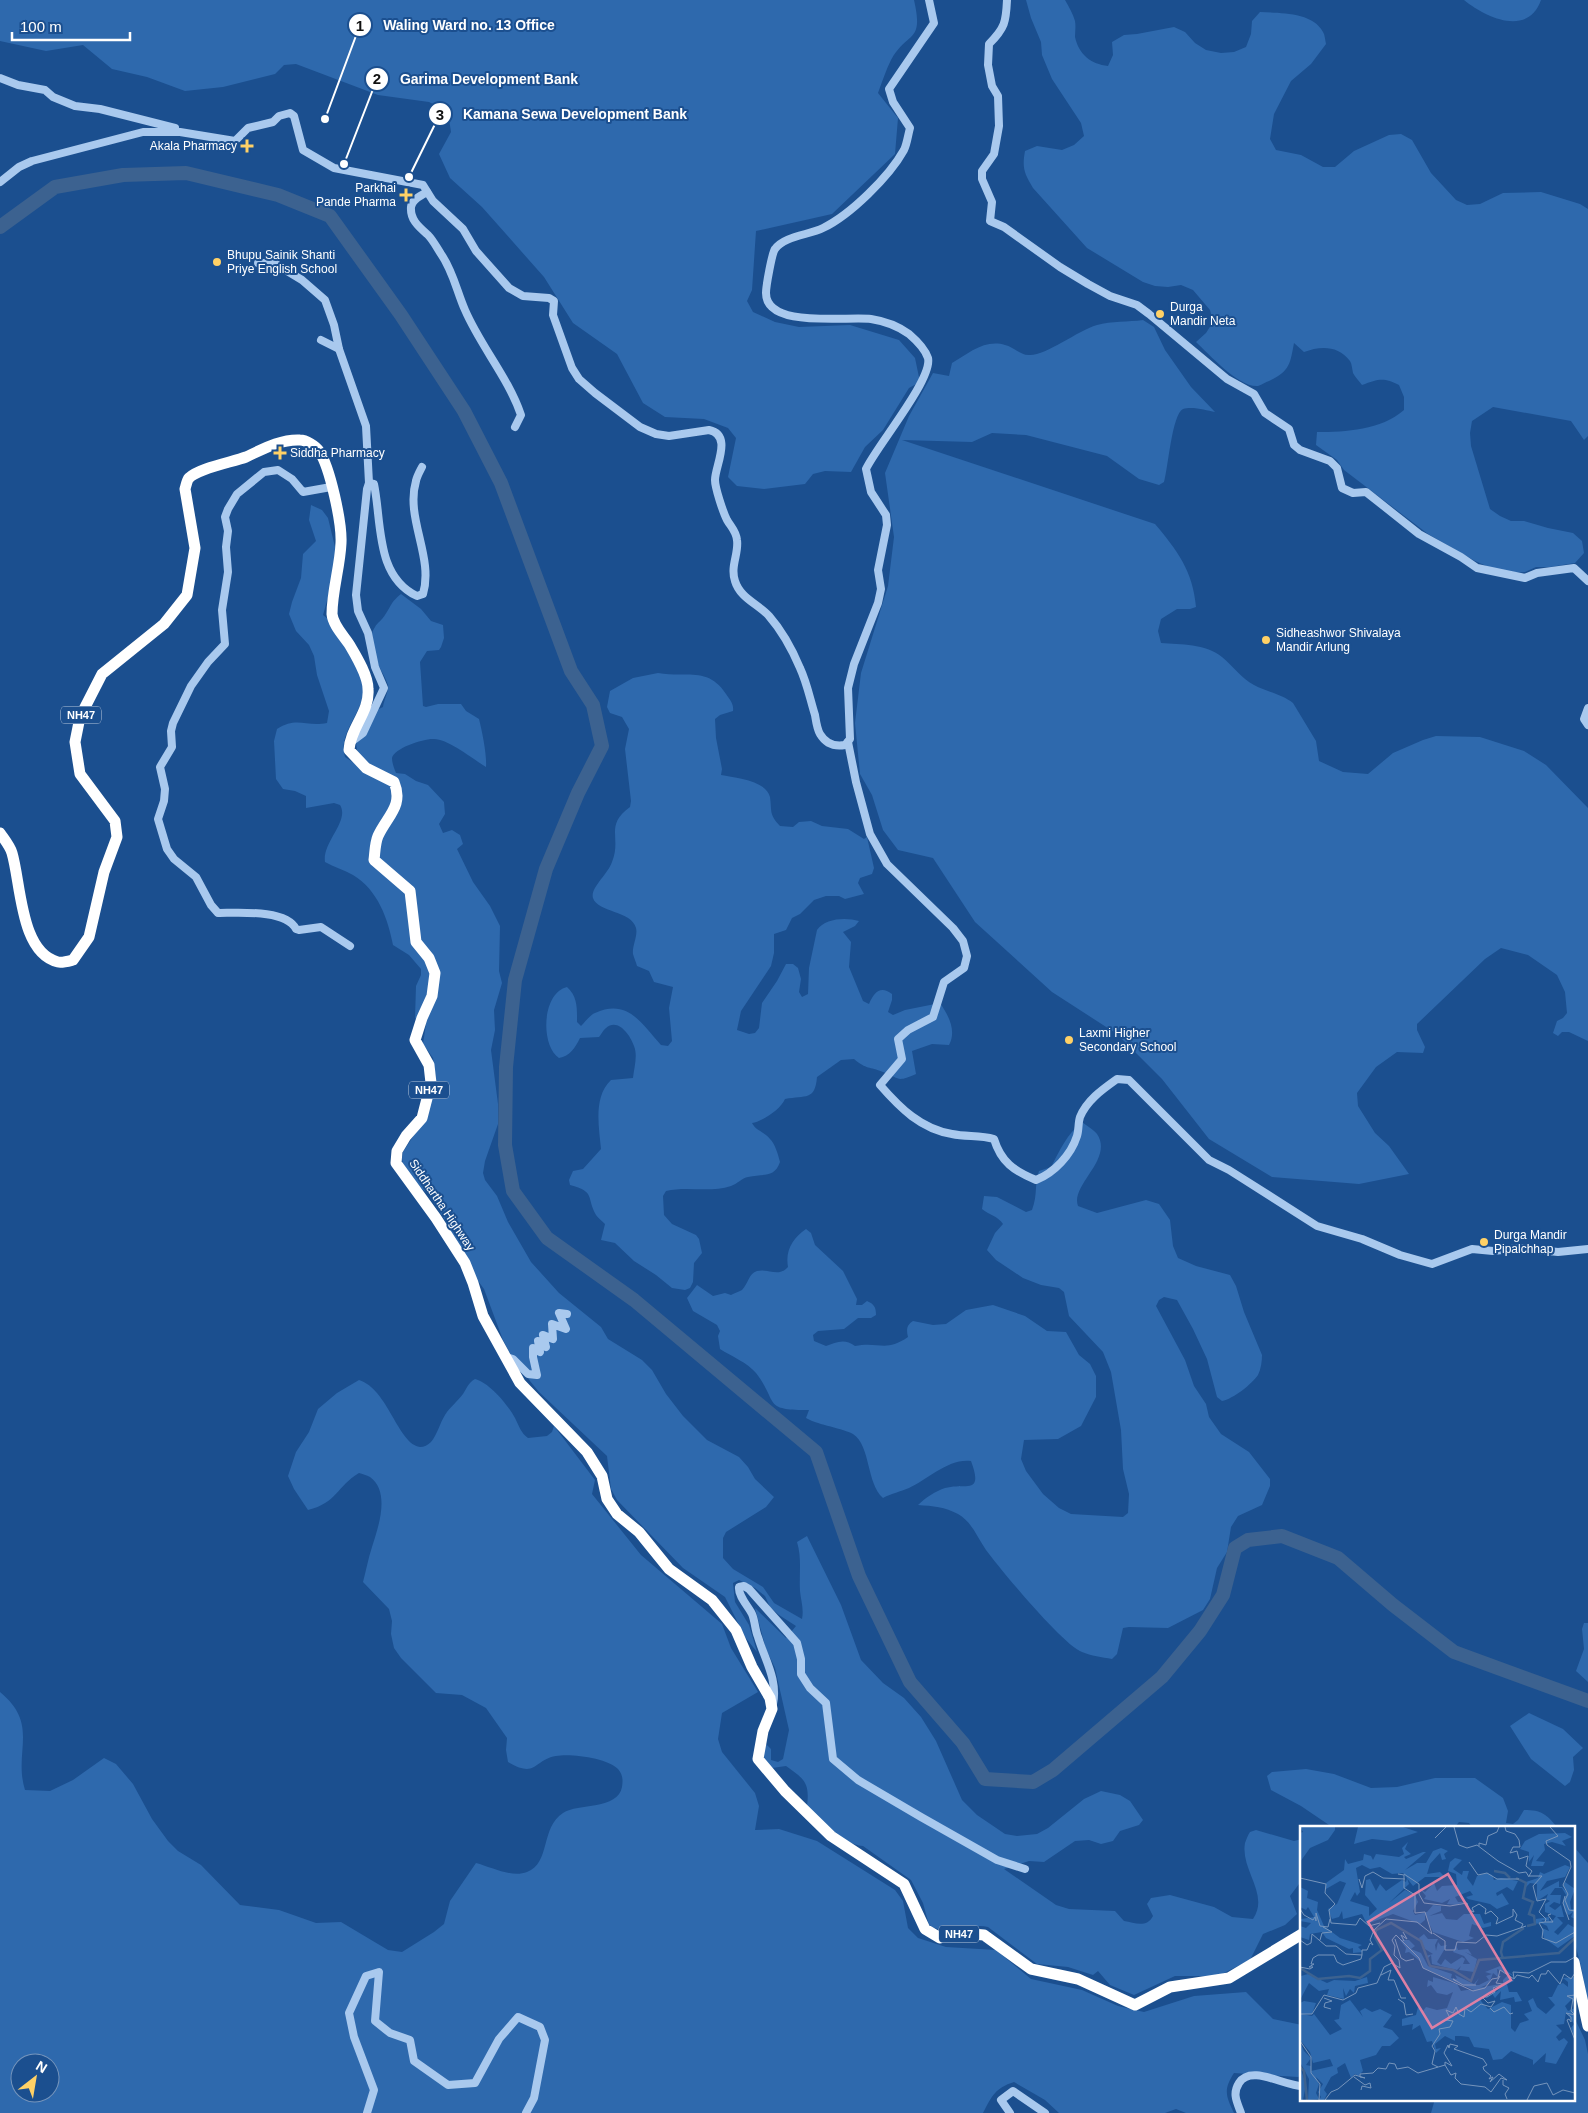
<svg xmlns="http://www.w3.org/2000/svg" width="1588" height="2113" font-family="Helvetica,sans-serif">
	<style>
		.green { fill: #2e69ad; fill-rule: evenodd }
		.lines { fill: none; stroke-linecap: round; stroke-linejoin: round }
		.river { stroke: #3c6290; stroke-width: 14 }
		.minor { stroke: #a9c9ee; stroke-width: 8 }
		.highway { stroke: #fff; stroke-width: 11 }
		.poi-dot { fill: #ffd166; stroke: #1b4f8f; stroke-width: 2 }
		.labels { text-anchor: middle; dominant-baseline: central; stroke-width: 4; stroke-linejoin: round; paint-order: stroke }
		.shield { fill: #1b4f8f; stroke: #bbcadd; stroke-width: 1 }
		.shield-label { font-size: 11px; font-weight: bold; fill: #fff }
		.poi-label { font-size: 12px; fill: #fff; stroke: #1b4f8f; text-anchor: start }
		.street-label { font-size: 12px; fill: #fff; stroke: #1b4f8f }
		.inset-river { fill: none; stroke: #3c6290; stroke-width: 2.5 }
		.inset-road { fill: none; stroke: #7695bc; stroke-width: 1 }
		.view { fill: #dd80a5; fill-opacity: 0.15; stroke: #dd80a5; stroke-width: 2.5 }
		.inset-edge { fill: none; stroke: #fff; stroke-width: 2.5 }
		.leader { fill: none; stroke: #fff; stroke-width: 2 }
		.callout-dot { fill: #fff; stroke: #1b4f8f; stroke-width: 2 }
		.mark-label { font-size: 15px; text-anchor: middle; font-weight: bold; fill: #111 }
		.callout-label { font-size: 14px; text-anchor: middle; font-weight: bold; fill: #fff; stroke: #1b4f8f; stroke-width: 4; stroke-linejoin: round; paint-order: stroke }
	</style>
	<rect width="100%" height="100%" fill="#1b4f8f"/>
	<g class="green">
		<path d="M 0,0 L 914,0 C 924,44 908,30 891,60 C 886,70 882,82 878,93 L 898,118 L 895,154 L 832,214 L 756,231 L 752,290 L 747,301 L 753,312 L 775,322 L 799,327 L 850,325 L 899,340 L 915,358 L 920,382 L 909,388 L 883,430 L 865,447 L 851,472 L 825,471 L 813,474 L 805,484 L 764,489 L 737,486 L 728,477 L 736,438 L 728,428 L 704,419 L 665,417 L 643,403 L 617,354 L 573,323 L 544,277 L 482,207 L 450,178 L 439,154 L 451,132 L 449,119 L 441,108 L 429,102 L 378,95 L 296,64 L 284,65 L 275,74 L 223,87 L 185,91 L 147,77 L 112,69 L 83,45 L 46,51 L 0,41 Z"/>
		<path d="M 1026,0 L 1065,0 C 1069,7 1073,14 1075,21 C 1076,27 1075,32 1075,37 C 1079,55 1091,64 1108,66 L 1113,55 L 1112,42 L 1124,35 L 1137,34 L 1174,27 L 1185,32 L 1195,43 L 1206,50 L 1221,53 L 1234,52 L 1246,47 L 1251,34 L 1252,21 L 1260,12 C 1280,13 1313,12 1323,32 C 1325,35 1325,40 1326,44 L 1311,64 L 1291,81 L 1274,114 L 1270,139 L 1276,150 L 1301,155 L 1323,167 L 1335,167 L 1354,151 L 1389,135 L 1401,134 L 1412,140 L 1431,173 L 1456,200 L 1467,205 L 1480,204 L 1503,193 L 1541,192 L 1580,204 L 1588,209 L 1588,436 L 1584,440 L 1571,421 L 1493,407 L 1472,421 L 1470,433 L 1471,446 L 1490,509 L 1500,516 L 1511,521 L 1524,521 L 1548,528 L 1573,533 L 1582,541 L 1584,553 L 1575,563 L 1550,567 L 1536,567 L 1525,572 L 1511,573 L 1498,571 L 1475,561 L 1428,534 L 1344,470 L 1337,460 L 1316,445 L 1317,432 C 1346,432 1381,430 1404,410 L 1404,397 L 1399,385 C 1384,377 1378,379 1362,385 C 1359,381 1355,377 1353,373 C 1352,369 1352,364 1350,361 C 1338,345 1320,346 1304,352 L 1294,343 C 1290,364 1290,371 1269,381 C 1266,382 1261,385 1258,386 C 1239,388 1209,354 1196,342 L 1206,333 L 1213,322 L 1210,310 L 1193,290 L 1181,285 L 1168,287 L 1155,286 L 1143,282 L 1087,248 L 1033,188 C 1024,173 1022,168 1025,151 L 1037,146 L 1062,150 L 1074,145 L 1084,136 L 1081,123 L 1052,79 L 1042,55 L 1041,42 L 1031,18 Z"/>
		<path d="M 1464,0 L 1541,0 C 1528,37 1486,18 1464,0 Z"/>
		<path d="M 1143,320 L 1154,327 L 1165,350 L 1191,387 L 1215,412 C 1206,410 1192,406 1183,409 C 1172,414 1168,469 1164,482 L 1159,485 L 1139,479 L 1107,456 L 1026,435 L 992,433 L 972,442 L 902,440 L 1155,524 C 1177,550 1193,571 1196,607 L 1190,609 L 1177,609 L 1161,619 L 1158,631 L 1161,643 C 1181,645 1205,643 1222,657 C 1233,666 1241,678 1254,685 C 1267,692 1282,694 1293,703 L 1316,741 L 1319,761 L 1343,772 L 1368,774 L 1393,753 L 1423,740 L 1436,736 L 1480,737 L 1524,751 L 1546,765 L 1588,808 L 1588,1041 L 1569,1032 L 1562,1032 L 1558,1036 L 1553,1033 L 1557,1021 L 1563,1018 L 1567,1013 L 1565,992 L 1557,975 L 1528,955 L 1501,948 L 1485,959 L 1417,1024 L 1417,1030 L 1425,1047 L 1423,1053 L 1397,1052 L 1376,1067 L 1357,1093 L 1358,1106 L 1375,1133 L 1389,1146 L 1409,1174 L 1359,1184 L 1272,1177 L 1209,1139 L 1162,1079 L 1117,1034 L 1052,992 L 975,922 L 933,858 L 898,850 L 883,830 L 872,795 L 860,774 L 855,723 L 861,673 L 888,586 L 894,537 L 885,473 L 909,416 L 933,373 L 949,376 L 952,363 C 969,353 985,339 1005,345 C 1014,347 1021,356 1030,355 C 1047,355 1077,331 1097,325 C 1111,321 1129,322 1143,320 Z"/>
		<path d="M 311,505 L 322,510 L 328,518 L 335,547 L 334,576 L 323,615 L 328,619 C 339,637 359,664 363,684 C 367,711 337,731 345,757 L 366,771 C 353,745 353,741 366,715 L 383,707 C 384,699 389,691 388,685 C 382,667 362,647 375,627 C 377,623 382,620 385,615 C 392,605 390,603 401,594 L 421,609 L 431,621 L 443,625 L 444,638 L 441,647 L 439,650 L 427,651 L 420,662 L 423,706 L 426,707 L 438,704 L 461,704 L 466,711 L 479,719 C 482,731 487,755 486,767 C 473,759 448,739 434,739 C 425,738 394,748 392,758 C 392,763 394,768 396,773 L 405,774 L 416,781 L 428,785 L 444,802 L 445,814 L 439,824 L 443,833 L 452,830 L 460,835 L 463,844 L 457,849 L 473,882 L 490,906 L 500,926 L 499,971 L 502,983 L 494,1010 L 495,1030 L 491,1050 L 498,1104 L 498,1124 L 485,1161 L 483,1173 L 485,1180 L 497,1196 L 508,1222 L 531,1262 L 559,1293 L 601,1327 L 608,1339 L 642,1360 L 652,1370 L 666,1394 L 683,1416 L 707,1440 L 739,1457 L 748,1467 L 755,1479 L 774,1497 L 766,1507 L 726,1532 L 723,1538 L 723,1558 L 733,1569 L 763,1587 L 774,1603 L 802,1619 C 804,1609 801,1601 800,1591 C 799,1574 802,1558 797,1542 L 807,1536 L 841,1605 L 861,1660 L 883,1683 L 904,1698 L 921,1717 L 936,1741 L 962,1800 L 977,1815 L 1005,1834 L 1017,1836 L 1037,1834 L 1048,1828 L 1084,1799 L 1101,1791 L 1120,1795 L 1130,1801 L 1143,1820 L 1139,1825 L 1120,1831 L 1113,1841 L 1101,1844 L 1089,1840 L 1075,1841 L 1044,1862 L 1029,1861 L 1004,1869 L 1056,1905 L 1069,1909 L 1115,1911 L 1124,1921 C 1135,1923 1147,1928 1153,1916 L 1147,1904 L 1151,1898 L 1170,1895 L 1214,1907 L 1232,1917 L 1253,1919 C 1270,1894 1240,1870 1245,1843 C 1246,1840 1248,1835 1250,1832 L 1256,1830 L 1294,1841 L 1302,1839 L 1302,1884 L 1299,1884 L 1290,1896 L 1297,1914 L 1285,1925 L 1263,1934 L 1250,1960 L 1218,1976 L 1175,1976 L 1134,1995 L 1110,1985 L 1098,1971 L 1093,1975 L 1068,1967 L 1037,1964 L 988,1927 C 968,1922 948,1938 929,1925 L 923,1903 L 911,1880 L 863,1846 C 841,1844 822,1821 807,1806 C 810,1782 804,1779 786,1766 L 772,1768 L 764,1758 L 765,1743 L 771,1749 L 771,1760 L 778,1762 L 783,1759 L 789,1730 L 775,1668 L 766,1649 L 755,1608 L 786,1638 L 796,1626 L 779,1615 L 770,1607 L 765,1596 L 755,1588 L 739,1580 L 733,1583 L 735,1602 L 749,1625 L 757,1652 L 745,1637 L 725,1597 L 683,1568 L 617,1500 L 611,1489 L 607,1456 L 539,1392 L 530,1381 L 520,1366 L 513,1359 L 503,1340 L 484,1289 L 465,1263 L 445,1220 L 427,1193 L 412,1181 L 403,1165 L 402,1158 L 403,1152 L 427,1115 L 436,1079 L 433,1058 L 423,1044 L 427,1017 L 424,1011 L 415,1019 L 416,986 L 421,975 L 421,969 L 409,955 L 393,945 C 388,919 378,890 353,875 C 344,870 334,867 325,862 C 322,842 350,821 340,805 L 334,803 L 306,808 L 306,796 L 295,791 L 283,789 L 276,779 L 274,741 L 277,729 C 297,716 305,727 327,723 L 329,711 L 317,675 L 314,656 L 309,645 L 296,631 L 289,614 L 292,602 L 301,578 L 303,554 L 316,541 L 309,520 Z"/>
		<path d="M 658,673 C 686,678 708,666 726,694 C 730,700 734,704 733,711 L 720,715 L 715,719 L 716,738 L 722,769 L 721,775 C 735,778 766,780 770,797 C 772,812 769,814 780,826 L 793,827 L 799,822 L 811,821 L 822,826 L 848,829 L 864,839 L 867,837 L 874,868 L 872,874 L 860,878 L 858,883 L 864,894 L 845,899 L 839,896 L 826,896 L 814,900 L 800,914 L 792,918 L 786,930 L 774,934 L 774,953 L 771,966 L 741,1011 L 737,1030 L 749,1034 L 755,1033 L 759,1028 L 762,1003 L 777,981 L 786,964 L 793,964 L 798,968 L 801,979 L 799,992 L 802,997 L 808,994 L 809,968 L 817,930 C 825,918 846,917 859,921 L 855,926 L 843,932 L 851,942 L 849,967 L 863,1001 L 869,1004 C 874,993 880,985 892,994 L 892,1000 L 888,1012 L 893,1015 L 905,1010 L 940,1003 C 948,1015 957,1030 949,1045 L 932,1044 L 912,1051 L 916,1074 C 896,1083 900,1078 883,1072 C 869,1066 867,1070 854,1059 L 841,1060 L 817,1077 C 815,1101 806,1095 785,1099 C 781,1109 763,1121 752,1123 C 756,1131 765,1132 770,1139 C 775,1144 778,1154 780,1162 C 774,1179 763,1173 748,1177 C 742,1178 737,1184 731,1186 C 710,1193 687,1186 666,1191 L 663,1196 L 664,1215 L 672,1224 L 696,1235 L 699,1239 L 702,1253 L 694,1263 L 693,1282 L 690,1288 L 685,1290 L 672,1288 L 656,1275 L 634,1261 L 615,1243 L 601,1240 L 605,1224 C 602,1221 598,1218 596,1215 C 586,1197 596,1192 570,1185 L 569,1180 L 573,1171 L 583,1169 L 601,1149 C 599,1127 593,1097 611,1080 L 633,1078 C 634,1068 638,1056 634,1046 C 631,1036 618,1017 606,1028 C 603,1030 601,1035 599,1037 L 580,1038 C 575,1048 570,1056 559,1058 C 540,1045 542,993 567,987 C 578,997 577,1009 577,1022 L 581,1026 C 585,1022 590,1015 595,1013 C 628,998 642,1024 661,1045 L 668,1046 L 672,1041 L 669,1008 L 673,987 L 654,982 L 649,971 L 637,966 C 636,962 634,958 633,954 C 632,946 638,936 636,928 C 632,911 597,912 593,898 C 590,888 608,874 612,862 C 622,837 604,826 630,807 L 631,801 L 625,749 L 629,729 L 622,717 L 610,713 L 607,707 L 610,691 L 633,678 Z"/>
		<path d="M 1082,1122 C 1087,1126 1094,1130 1097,1134 C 1114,1159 1070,1185 1078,1206 L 1097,1213 L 1146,1200 L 1159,1204 L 1170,1220 L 1173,1246 L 1178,1258 L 1196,1266 L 1230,1275 L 1236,1286 L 1244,1312 L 1262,1355 C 1262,1361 1261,1369 1258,1375 C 1252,1384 1233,1399 1222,1401 L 1217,1397 L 1207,1359 L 1193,1329 L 1177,1300 L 1164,1297 L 1159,1300 L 1156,1306 L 1185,1360 L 1194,1386 L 1206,1404 L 1209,1417 L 1221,1434 L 1249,1452 L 1270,1479 L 1270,1486 L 1262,1505 L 1238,1516 L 1231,1527 L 1227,1552 L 1217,1568 L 1210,1599 L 1203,1610 L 1168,1628 L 1129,1627 L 1123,1628 L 1117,1654 L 1112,1659 C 1102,1657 1091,1656 1082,1652 C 1063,1645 1000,1569 986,1550 C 977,1537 972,1522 958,1514 C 945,1507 933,1506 918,1505 C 925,1498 936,1491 945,1488 C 965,1482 984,1496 971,1461 C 949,1458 928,1479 909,1488 C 900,1492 892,1493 883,1498 C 866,1483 871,1446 853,1434 C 850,1431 819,1424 812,1421 L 806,1418 L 809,1410 C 762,1410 779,1403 756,1373 C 748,1363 731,1356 720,1349 L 718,1336 L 720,1331 L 717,1325 L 693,1311 L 687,1298 L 697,1285 L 713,1296 L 725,1293 L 731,1295 C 734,1293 739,1292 742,1290 C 748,1284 749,1273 757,1271 C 769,1268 778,1278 788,1267 C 785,1250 793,1238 806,1229 L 811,1233 L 815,1245 L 843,1271 L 857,1299 L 856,1305 L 862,1305 L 867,1301 C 874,1304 876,1307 876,1315 L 871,1318 L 858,1318 L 844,1329 L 818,1331 L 813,1335 L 814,1341 L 826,1346 C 836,1342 845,1338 855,1346 C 879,1341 885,1353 908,1337 C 906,1329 907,1325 913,1321 L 933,1325 L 946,1324 L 966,1310 L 993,1305 L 1025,1316 L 1047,1331 L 1066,1332 L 1079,1355 L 1090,1364 L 1096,1376 L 1096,1397 L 1081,1426 L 1058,1439 L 1024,1440 L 1021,1459 L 1026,1471 L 1043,1494 L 1059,1508 L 1071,1514 L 1123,1517 L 1128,1513 L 1129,1494 L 1123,1469 L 1121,1430 L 1111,1372 L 1103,1352 L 1069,1316 L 1064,1292 L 1059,1288 L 1041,1285 L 1023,1278 L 996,1260 L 987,1250 L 995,1233 L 1003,1224 C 998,1216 989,1215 982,1209 L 984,1196 L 997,1197 L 1026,1212 L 1032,1210 C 1038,1194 1034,1186 1039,1171 L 1051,1167 C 1060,1150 1067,1134 1082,1122 Z"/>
		<path d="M 475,1379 C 490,1383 508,1405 515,1418 C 519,1426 521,1433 528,1438 L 547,1436 L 552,1432 L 554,1426 L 595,1480 L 592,1494 L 641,1555 L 722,1624 L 731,1648 L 758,1692 L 722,1713 L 718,1739 L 722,1752 L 755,1793 L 759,1806 L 755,1830 L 779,1829 L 817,1841 L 895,1890 L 903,1901 L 908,1928 L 918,1938 L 946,1947 L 996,1950 L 1031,1979 L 1082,1990 L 1118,2006 L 1144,2012 L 1194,1996 L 1246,1992 L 1273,2019 L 1302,2025 L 1302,2075 L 1298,2077 L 1234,2073 C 1223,2090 1226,2096 1234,2113 L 1186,2113 L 1176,2109 L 1165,2113 L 1059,2113 L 1045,2100 L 1014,2082 C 995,2088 992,2096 983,2113 L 0,2113 L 0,1692 C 40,1725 13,1751 25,1790 L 50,1791 L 73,1780 L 104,1758 L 116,1764 L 133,1784 L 152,1819 L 168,1841 L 178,1851 L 201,1865 L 240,1905 L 279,1910 L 316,1923 L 341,1922 L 388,1950 L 402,1952 L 434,1932 L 444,1924 L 450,1901 L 476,1863 C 491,1867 512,1878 527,1872 C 551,1863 540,1828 563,1813 C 578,1803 618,1810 622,1787 C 623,1780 623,1775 618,1769 C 608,1758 570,1753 556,1756 C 533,1760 537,1779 508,1762 L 506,1750 L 507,1738 L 486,1708 L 462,1695 L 436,1693 L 401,1658 L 394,1648 L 391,1634 L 392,1621 L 389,1609 L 363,1582 C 366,1571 368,1559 372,1547 C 378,1528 391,1492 370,1477 C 367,1475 362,1474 359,1473 C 337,1486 337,1503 308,1510 L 294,1489 L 288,1476 L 296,1452 L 309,1432 L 318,1409 L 337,1393 L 359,1380 C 388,1389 398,1444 420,1447 C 424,1447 428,1445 431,1442 C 437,1435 440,1423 445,1415 C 450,1407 458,1401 463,1394 C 467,1388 468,1383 475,1379 ZM 20,2063 L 50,2063 L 50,2093 L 20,2093 Z"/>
		<path d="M 1584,1623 L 1588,1623 L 1588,1682 L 1576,1671 L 1584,1649 L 1582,1629 Z"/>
		<path d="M 1529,1713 L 1563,1729 L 1583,1748 L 1573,1757 L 1574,1770 L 1570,1782 L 1565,1786 L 1531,1759 L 1510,1726 Z"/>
		<path d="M 1306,1769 L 1334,1774 L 1371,1788 L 1397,1787 L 1435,1778 L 1475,1778 L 1503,1798 L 1508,1811 L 1506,1823 L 1513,1824 L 1518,1820 L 1524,1810 C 1542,1810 1546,1814 1557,1827 L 1472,1827 L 1469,1823 L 1459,1822 L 1455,1827 L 1332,1827 L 1301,1806 L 1271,1790 L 1267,1776 L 1272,1772 Z"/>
		<path d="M 1574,1847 L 1588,1863 L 1588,2000 C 1583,1992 1584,1986 1583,1977 C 1581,1958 1571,1943 1576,1924 L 1574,1921 Z"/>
		<path d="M 1574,2017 L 1585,2040 L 1588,2054 L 1588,2113 L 1431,2113 L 1435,2099 L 1574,2099 Z"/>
	</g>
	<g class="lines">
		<path class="river" d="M 0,227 L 55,187 L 123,175 L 186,173 L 278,195 L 330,216 L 401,315 L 464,411 L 501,483 L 571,671 L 593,705 L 602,746 L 578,793 L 546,869 L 515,980 L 506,1067 L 505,1145 L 513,1191 L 547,1238 L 634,1300 L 816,1452 L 859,1576 L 910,1682 L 963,1743 L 985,1779 L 1033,1782 L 1053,1770 L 1162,1677 L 1200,1631 L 1223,1595 L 1235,1548 L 1248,1540 L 1282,1536 L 1338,1558 L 1393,1605 L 1454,1652 L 1588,1701"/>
		<g class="minor">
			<path d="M 1007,0 C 1006,22 1005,28 989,44 L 988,65 L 992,86 L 998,96 L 999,126 L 994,154 L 982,171 L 982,179 L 992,202 L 990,221 L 1004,227 L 1060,267 L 1088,284 L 1110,296 L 1137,305 L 1149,314 L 1227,379 L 1254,394 L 1265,413 L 1289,429 L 1294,445 L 1300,450 L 1330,461 L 1337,468 L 1342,488 L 1353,493 L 1366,492 L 1419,534 L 1461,557 L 1477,568 L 1525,578 L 1537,573 L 1574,568 L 1588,581"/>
			<path d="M 0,78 L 18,85 L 45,90 L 53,97 L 75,106 L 100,109 L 175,128"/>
			<path d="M 0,182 L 19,167 L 32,161 L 143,132 L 180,132 L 235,141 L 248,128 L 273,122 L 279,116 L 290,113 L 294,116 L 303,150 L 334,168 L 423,185 L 433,201 L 463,229 L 476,251 L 509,288 L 523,296 L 549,298 L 554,301 L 553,315 L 572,368 L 579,379 L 595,393 L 640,427 L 656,434 L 669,436 L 709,430 C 733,435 715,466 715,480 C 715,488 723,512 727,520 C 731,527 736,531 737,540 C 739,554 730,566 735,581 C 740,598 758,604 769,616 C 783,632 792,649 800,668 C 807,683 810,699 815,715 C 816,721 817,729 820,734 C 826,744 834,747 845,745 L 850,739 L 848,688 L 854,664 L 878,603 L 881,589 L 878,570 L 887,525 L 886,515 L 871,492 L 866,469 C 876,447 933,379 928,358 C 925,349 916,340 909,334 C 898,326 884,321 871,319 C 847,316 766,329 766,293 C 766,286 772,253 775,249 C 784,236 809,235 823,228 C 850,215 889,177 904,150 C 907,144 908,135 910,128 L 893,102 L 889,89 L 934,23 L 929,0"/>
			<path d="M 427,192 C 421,196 412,199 411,207 C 410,220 419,227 428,235 C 433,240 437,248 441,254 C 453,271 457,292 465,310 C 481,347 508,377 521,415 L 515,427"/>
			<path d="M 258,263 L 274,263 L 302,280 L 325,300 L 334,325 L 339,349"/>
			<path d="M 321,340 L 339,349 L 366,426 L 369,483"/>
			<path d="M 331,487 L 303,492 L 292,479 L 278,470 L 264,472 L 237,494 L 228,509 L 225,517 L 228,531 L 226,547 L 228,572 L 222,610 L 225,644 L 208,662 L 191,686 L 173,723 L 171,731 L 172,747 L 160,767 L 165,789 L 164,801 L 158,819 L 167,849 L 174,859 L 196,877 L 211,905 L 218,913 C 238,913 286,909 296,929 L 299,930 L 321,927 L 350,946"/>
			<path d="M 1588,708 L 1584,719 L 1588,725"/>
			<path d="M 351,742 L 363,733 L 384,688 L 375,667 L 368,633 L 358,611 L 356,595 L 367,489 L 369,483 L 374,484 C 382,522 375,576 417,596 L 423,594 C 434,557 405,518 416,481 C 417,476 420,471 422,467"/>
			<path d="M 848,742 L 856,782 L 870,834 L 887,864 L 953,928 L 963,941 L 967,956 L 964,968 L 944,982 L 933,1017 L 908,1030 L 898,1039 L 902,1059 L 880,1085 C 900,1108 921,1129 952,1134 C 966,1137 980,1135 994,1139 C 1001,1162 1014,1171 1036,1180 C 1054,1173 1071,1155 1077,1136 C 1079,1130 1078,1123 1080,1117 C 1087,1100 1103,1089 1117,1079 L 1129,1080 L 1209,1160 L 1229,1170 L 1317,1226 L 1362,1239 L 1400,1255 L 1432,1264 L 1472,1249 L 1493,1251 L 1520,1248 L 1558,1252 L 1588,1249"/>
			<path d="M 506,1357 L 513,1359 L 528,1374 L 537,1375 L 533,1357 L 533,1348 L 540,1352 L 538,1341 L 546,1347 L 543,1335 L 553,1339 L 552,1324 L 566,1329 L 559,1313 L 567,1314"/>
			<path d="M 773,1704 C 778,1680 765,1660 758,1637 C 755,1630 755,1621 752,1614 C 748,1606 738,1596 739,1587 L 744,1586 L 749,1589 L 797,1643 L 801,1659 L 801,1674 L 810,1688 L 826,1703 L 833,1759 L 858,1780 L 921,1817 L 997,1860 L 1025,1869"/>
			<path d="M 367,2113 L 374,2090 L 354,2037 L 349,2013 L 366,1976 L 379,1972 L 375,2021 L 390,2033 L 410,2040 L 414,2061 L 448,2085 L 475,2083 L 499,2039 L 518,2017 L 540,2027 L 545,2040 L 534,2098 L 526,2113"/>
			<path d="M 1010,2113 L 1001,2100 L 1013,2091 L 1045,2113"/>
			<path d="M 1241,2113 C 1237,2102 1232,2094 1239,2083 C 1251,2064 1284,2086 1302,2086"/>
		</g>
		<g class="highway">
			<path d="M 0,833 C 4,839 10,846 12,853 C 21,883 20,953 58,962 C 62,963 69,961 73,960 L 89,937 L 104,872 L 117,837 L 115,821 L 80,774 L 75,742 L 80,717 L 102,674 L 164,624 L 187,595 L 195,548 L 185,489 C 186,486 187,480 189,478 C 199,468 233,462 246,457 C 263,449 281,439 300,440 C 306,440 316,446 319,451 C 330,467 342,523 341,543 C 340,567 332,591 332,614 C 333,625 343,635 349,644 C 356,656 368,675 368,689 C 370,712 350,728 349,750 L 366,768 L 394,782 C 404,806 387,816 378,836 C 375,843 375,852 374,860 L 410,891 L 416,942 L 429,958 L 435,973 L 432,996 L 422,1018 L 415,1040 L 429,1065 L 431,1083 L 422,1118 L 406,1136 L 397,1151 L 396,1163 L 436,1218 L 465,1263 L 473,1283 L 483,1316 L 520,1383 L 587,1452 L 602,1476 L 607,1499 L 617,1514 L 639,1532 L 669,1569 L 712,1600 L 736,1630 L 752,1667 L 770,1698 L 772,1709 L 763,1731 L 758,1759 L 785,1791 L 831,1836 L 904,1884 L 925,1929 L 940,1938 L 961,1933 L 984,1935 L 1031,1969 L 1078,1979 L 1135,2005 L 1170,1987 L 1229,1978 L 1302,1934"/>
			<path d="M 1574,1962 L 1588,2026"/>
		</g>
	</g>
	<g class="poi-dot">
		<path d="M244.5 138.5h5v5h5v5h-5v5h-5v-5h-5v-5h5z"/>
		<path d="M403.5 187.5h5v5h5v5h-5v5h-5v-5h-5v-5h5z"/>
		<circle cx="217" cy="262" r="5"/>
		<circle cx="1160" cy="314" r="5"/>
		<path d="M277.5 445.5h5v5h5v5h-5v5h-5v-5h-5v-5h5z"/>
		<circle cx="1266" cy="640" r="5"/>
		<circle cx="1069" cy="1040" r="5"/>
		<circle cx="1484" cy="1242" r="5"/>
	</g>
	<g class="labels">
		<g class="shield">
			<rect x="61" y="706.5" width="40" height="17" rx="4"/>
			<rect x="409" y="1081.5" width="40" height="17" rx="4"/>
			<rect x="939" y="1925.5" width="40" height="17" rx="4"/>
		</g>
		<g class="shield-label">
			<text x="81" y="715">NH47</text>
			<text x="429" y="1090">NH47</text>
			<text x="959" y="1934">NH47</text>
		</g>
		<g class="poi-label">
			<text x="237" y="146" text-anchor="end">Akala Pharmacy</text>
			<text x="396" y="188" text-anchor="end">Parkhai<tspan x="396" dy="14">Pande Pharma</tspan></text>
			<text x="227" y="255">Bhupu Sainik Shanti<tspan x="227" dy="14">Priye English School</tspan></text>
			<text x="1170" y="307">Durga<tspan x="1170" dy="14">Mandir Neta</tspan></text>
			<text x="290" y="453">Siddha Pharmacy</text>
			<text x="1276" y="633">Sidheashwor Shivalaya<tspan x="1276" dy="14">Mandir Arlung</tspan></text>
			<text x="1079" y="1033">Laxmi Higher<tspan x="1079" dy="14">Secondary School</tspan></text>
			<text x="1494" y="1235">Durga Mandir<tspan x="1494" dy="14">Pipalchhap</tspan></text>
		</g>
		<g class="street-label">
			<text transform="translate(442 1205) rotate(56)">Siddhartha Highway</text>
		</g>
	</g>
	<g transform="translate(1300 1826)">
		<rect width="275" height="275" fill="#1b4f8f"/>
		<path d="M 0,1 L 35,1 L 35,4 L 28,14 L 10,22 L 0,36 L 0,7 L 3,6 ZM 58,1 L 103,1 L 118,6 L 91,15 L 72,13 L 54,18 ZM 265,7 L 272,11 L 262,15 L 266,20 L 252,16 L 244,18 L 245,24 L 236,35 L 245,36 L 243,40 L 231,40 L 234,29 L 229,36 L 229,26 L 220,23 L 225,15 L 239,8 ZM 108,16 L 105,23 L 111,28 L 104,31 L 106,33 L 123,26 L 126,26 L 105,44 L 117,37 L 126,37 L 133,25 L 141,22 L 148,25 L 144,28 L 146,33 L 142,34 L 140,27 L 130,38 L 127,48 L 140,46 L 145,51 L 125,51 L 113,60 L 103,47 L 92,48 L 80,41 L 70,43 L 62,39 L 56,42 L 60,66 L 57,70 L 55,66 L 50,75 L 69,81 L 69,90 L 77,83 L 65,69 L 66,54 L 70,53 L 76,65 L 80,58 L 86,65 L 102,54 L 106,56 L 107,52 L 109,58 L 89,77 L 105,64 L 115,69 L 118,76 L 113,85 L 115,89 L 127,86 L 133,79 L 141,80 L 141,85 L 129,90 L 142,87 L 146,93 L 157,94 L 164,88 L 180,88 L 184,98 L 191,96 L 191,100 L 183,102 L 172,98 L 169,110 L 174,112 L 163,116 L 133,106 L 125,88 L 125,94 L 120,98 L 93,88 L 67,98 L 62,88 L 43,93 L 42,85 L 39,91 L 32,93 L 28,83 L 37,78 L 46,57 L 40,55 L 26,63 L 26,57 L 44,44 L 45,33 L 48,38 L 63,34 L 64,28 L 71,30 L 73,34 L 76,28 L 99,31 L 104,28 L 102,22 ZM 155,32 L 162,34 L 153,43 L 162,49 L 163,45 L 169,45 L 167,52 L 173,60 L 177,50 L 187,47 L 192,49 L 194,54 L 201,52 L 218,55 L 213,65 L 207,61 L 196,67 L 197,70 L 202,67 L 209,78 L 197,83 L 190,78 L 168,73 L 166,71 L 173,69 L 170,65 L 155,71 L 158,76 L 164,76 L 156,79 L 147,78 L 150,73 L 142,77 L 124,73 L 126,70 L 120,63 L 125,66 L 134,57 L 137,65 L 142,60 L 157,59 L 156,48 L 148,45 L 150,36 ZM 265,39 L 270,41 L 265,51 L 247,55 L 240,65 L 259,55 L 259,61 L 262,61 L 269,68 L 263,60 L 265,56 L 275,63 L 270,76 L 271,83 L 275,83 L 275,93 L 271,91 L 273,86 L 269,89 L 265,86 L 263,76 L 266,69 L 262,62 L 255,62 L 250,69 L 261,69 L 260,78 L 254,76 L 249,80 L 255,84 L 261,79 L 264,91 L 257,91 L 263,97 L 254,106 L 258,109 L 268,98 L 275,102 L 275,110 L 258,122 L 244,112 L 242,102 L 249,105 L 247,100 L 241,97 L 235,98 L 236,93 L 249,91 L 249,95 L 241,94 L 244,96 L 253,94 L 256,90 L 245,86 L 245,78 L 250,75 L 246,73 L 248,68 L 237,75 L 237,58 L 230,57 L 226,61 L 226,56 L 238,52 L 240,46 L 244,48 ZM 0,61 L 8,65 L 7,72 L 18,76 L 17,84 L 24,100 L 40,112 L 62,119 L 58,121 L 63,126 L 53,127 L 53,122 L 49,123 L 26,112 L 22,106 L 10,108 L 9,114 L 0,111 L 0,100 L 6,102 L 11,97 L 0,95 L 1,93 L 14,91 L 8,81 L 6,84 L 0,81 ZM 124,108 L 128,113 L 138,113 L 135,119 L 136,125 L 138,116 L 141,120 L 147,119 L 137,136 L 141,139 L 145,133 L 151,138 L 162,131 L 165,133 L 163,138 L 170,138 L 164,130 L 153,126 L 156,119 L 158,124 L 168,123 L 172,129 L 165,126 L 177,133 L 174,146 L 159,144 L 161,140 L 157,144 L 132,138 L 131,129 L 128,132 L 126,130 L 133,128 L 125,123 L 119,112 ZM 100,114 L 109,114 L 115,120 L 111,123 L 121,127 L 128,140 L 152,148 L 151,152 L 157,153 L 155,149 L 174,158 L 179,152 L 175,159 L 179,159 L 189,154 L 186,150 L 192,148 L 185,146 L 200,140 L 214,150 L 197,143 L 198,151 L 193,147 L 189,158 L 174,164 L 123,142 L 122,137 L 109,126 L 105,127 L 106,122 ZM 8,148 L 27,157 L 34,154 L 55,155 L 67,151 L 68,157 L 55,160 L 54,167 L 50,163 L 46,170 L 43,162 L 44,173 L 27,169 L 29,163 L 19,165 L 9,157 L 0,174 L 1,150 ZM 207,150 L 214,155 L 207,158 L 209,166 L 217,166 L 222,175 L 215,176 L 214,171 L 200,174 L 201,165 L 195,172 L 191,166 L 182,170 L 181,175 L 188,183 L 202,176 L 211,179 L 211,202 L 215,206 L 220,197 L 229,194 L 224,188 L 232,185 L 228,175 L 233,172 L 237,181 L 246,188 L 255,179 L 248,171 L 252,171 L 258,159 L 263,157 L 268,161 L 268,156 L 263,152 L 275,151 L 275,178 L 272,173 L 265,180 L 268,185 L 275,182 L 275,213 L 271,202 L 274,198 L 266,186 L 264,198 L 256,199 L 262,205 L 256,211 L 259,215 L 264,212 L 268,216 L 256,238 L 245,236 L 246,227 L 233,239 L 233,234 L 211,225 L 202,233 L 193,234 L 189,223 L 174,221 L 169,211 L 161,210 L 155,210 L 155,215 L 145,210 L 135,218 L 136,223 L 141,222 L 136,227 L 132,215 L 127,216 L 120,199 L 112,204 L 113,198 L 102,200 L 102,193 L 116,189 L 118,181 L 123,185 L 126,181 L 137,184 L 147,182 L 153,166 L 147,169 L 137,167 L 131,159 L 127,161 L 128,154 L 133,156 L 133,151 L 157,158 L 161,165 L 200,158 L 192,163 L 196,166 L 203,160 L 203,154 ZM 4,175 L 16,177 L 12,188 L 2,188 L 12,190 L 14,188 L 30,209 L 42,203 L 34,194 L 39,193 L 41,179 L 50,174 L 63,191 L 60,185 L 65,182 L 72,186 L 80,183 L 92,189 L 83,201 L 92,204 L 99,212 L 90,220 L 82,220 L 76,229 L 60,234 L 63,245 L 59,249 L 64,252 L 55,248 L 51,252 L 45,237 L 37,242 L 38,247 L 31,251 L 24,264 L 27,268 L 24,274 L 19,274 L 21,271 L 18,266 L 23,258 L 16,251 L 19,258 L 16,267 L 19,273 L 8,274 L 9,253 L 0,236 L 0,216 L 4,225 L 11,232 L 6,239 L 11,240 L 11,246 L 12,250 L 11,245 L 33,240 L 30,233 L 13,237 L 10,226 L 0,214 L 0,177 ZM 0,241 L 6,258 L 3,274 L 0,274 Z" fill="#2e69ad"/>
		<path class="inset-river" d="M 194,45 L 205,47 L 210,52M 216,52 L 226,57 L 223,72 L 233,76 L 229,88 L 234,90 L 235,98 L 227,100M 203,133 L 201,126 L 203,116 L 224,102M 0,142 L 18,153 L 49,150 L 60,152 L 70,145 L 70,133 L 82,124 L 75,111 L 76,104 L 91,97 L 121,115 L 130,140 L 153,144 L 171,155 L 179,134 L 259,127 L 275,112M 0,241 L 4,245 L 7,274"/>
		<path class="inset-road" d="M 154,1 L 159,19 L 167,22 L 177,19 L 198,35 L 219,47 L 226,46 L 229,51M 205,1 L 206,5 L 215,8 L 219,14 L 220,21 L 213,21 L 210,27 L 217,25 L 219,33 L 228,30 L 226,40 L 232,45 L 229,50 L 242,50 L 233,60 L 237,75 L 246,73 L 239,86 L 246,93 L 245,96 L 239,97 L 243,104 L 242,112 L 256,117 L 275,106M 250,1 L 258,10 L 246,15 L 247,19 L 270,35 L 271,41 L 263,59 L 268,68 L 265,74 L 269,84 L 275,85M 135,12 L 146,1M 179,20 L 179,17 L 186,19 L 188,10 L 197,6 L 199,1M 169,36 L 178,49 L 187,47 L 197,53 L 219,53M 104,48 L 119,58 L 119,68 L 124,77 L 150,80 L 167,77 L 169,84 L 174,86 L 172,82 L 179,78 L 186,83 L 185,88 L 191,85 L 198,92 L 196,98 L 213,90 L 213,83 L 217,89 L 215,94 L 223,98 L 221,102M 0,52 L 26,58 L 25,67 L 35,78 L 29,84 L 31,97 L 56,99 L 60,92 L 69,100 L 80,97M 59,53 L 62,62 L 65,50 L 73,46 L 83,52 L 105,53M 265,70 L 263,77 L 269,94M 0,83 L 4,89 L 13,94 L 15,91 L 16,95 L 16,87 L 20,100 L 28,101 L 30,93M 245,96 L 253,96 L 248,89 L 251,88M 103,106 L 107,113 L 101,109 L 104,115M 133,107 L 145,115 L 145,124 L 155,124 L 157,116 L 176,117 L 186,109 L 197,110 L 226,100M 95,113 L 101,132 L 106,135 L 114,133M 0,114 L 7,119 L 11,117 L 12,108 L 26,120 L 36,120 L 46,128 L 62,129 L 62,124 L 67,124 L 70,117 L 73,119 L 70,114 L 74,104 L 86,93 L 117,96 L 132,108 L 125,86 L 115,87 L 115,69 L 104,62 L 104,49 L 98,48M 20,114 L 22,107 L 32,106 L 23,101M 0,141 L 10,143 L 13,141 L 9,141 L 14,138 L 11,138 L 13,132 L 18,129 L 34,129 L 37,136 L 43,139 L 61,133 L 62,129M 81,149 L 91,144 L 88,154 L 94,154 L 101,172 L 106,172M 214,152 L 213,146 L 229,147 L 251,136 L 266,136 L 275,131M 156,155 L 153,153 L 163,159 L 176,159M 275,169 L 267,170 L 273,173 L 271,185 L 275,189 L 266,187 L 271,191 L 271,196 L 269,193 L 267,194 L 275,214M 24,172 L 32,175 L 25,177 L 24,181 L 31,183M 98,173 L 104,177 L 106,189 L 113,188M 190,182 L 194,186 L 204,181 L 210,188 L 213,187M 0,188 L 12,188 L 24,169 L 43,174 L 56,167 L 58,162 L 77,157 L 84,141 L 92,137 L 100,142 L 99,134 L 94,129 L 95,120 L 92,114 L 96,109 L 119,132 L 123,142 L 173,165 L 185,162 L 192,153 L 198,152 L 200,144 L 214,153 L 217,149 L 229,152 L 232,149 L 238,156 L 241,148 L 246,148 L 248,144 L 260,158 L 264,148 L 271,153 L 275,147M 0,215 L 11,231 L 11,247 L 20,258 L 19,274M 138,241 L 132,238 L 135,225 L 132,220 L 140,208 L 139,203 L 150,201 L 153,195 L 146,194 L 150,192 L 146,184 L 153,187 L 156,181 L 159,188 L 164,191 L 165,182 L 171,186 L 181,178 L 191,181 L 195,175 L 188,177 L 182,171 L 187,171 L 195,166 L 193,162 L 203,158 L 196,157 L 200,150M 54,251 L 65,259 L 70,257 L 71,262 L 62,260 L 61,264M 203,254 L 203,259 L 209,262 L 205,268 L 207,273M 25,274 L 31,266 L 38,263 L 55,249 L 65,252 L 60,251 L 60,248 L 73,247 L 78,242 L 86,243 L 89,237 L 95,238 L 97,243 L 108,241 L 118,247 L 145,239 L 151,249 L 156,247 L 155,252 L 161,258 L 185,261 L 191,266 L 201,252 L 207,254 L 199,248 L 190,256 L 193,251 L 189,253 L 191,250 L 184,244 L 183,241 L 187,239 L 183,233 L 154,223 L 158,220 L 150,218 L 149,222 L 148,219 L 144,227 L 152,240 L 145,236 L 145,239M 227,274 L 234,260 L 247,257 L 253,269 L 263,264 L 275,267"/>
		<path class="view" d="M 148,48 L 211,154 L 132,202 L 68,96 Z"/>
		<rect width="275" height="275" class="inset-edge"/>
	</g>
	<path class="leader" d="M325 119L360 25M344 164L377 79M409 177L440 114"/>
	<g class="callout-dot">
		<circle cx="325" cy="119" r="5"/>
		<circle cx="344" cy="164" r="5"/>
		<circle cx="409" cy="177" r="5"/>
		<circle cx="360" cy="25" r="12"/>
		<circle cx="377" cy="79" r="12"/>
		<circle cx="440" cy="114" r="12"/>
	</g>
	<g class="mark-label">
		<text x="360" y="31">1</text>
		<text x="377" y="84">2</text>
		<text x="440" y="120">3</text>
	</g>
	<g class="callout-label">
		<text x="469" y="30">Waling Ward no. 13 Office</text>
		<text x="489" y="84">Garima Development Bank</text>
		<text x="575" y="119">Kamana Sewa Development Bank</text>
	</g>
	<g transform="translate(35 2078) rotate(31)"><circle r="24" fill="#1b4f8f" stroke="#7695bc"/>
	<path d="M0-4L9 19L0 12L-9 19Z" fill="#ffd166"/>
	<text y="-8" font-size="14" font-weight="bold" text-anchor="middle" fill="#ffffff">N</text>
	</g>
	<path d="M12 32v8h118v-8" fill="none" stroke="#ffffff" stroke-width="2.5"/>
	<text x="20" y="32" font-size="15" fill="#ffffff" stroke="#1b4f8f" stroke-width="4" paint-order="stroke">100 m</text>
</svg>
